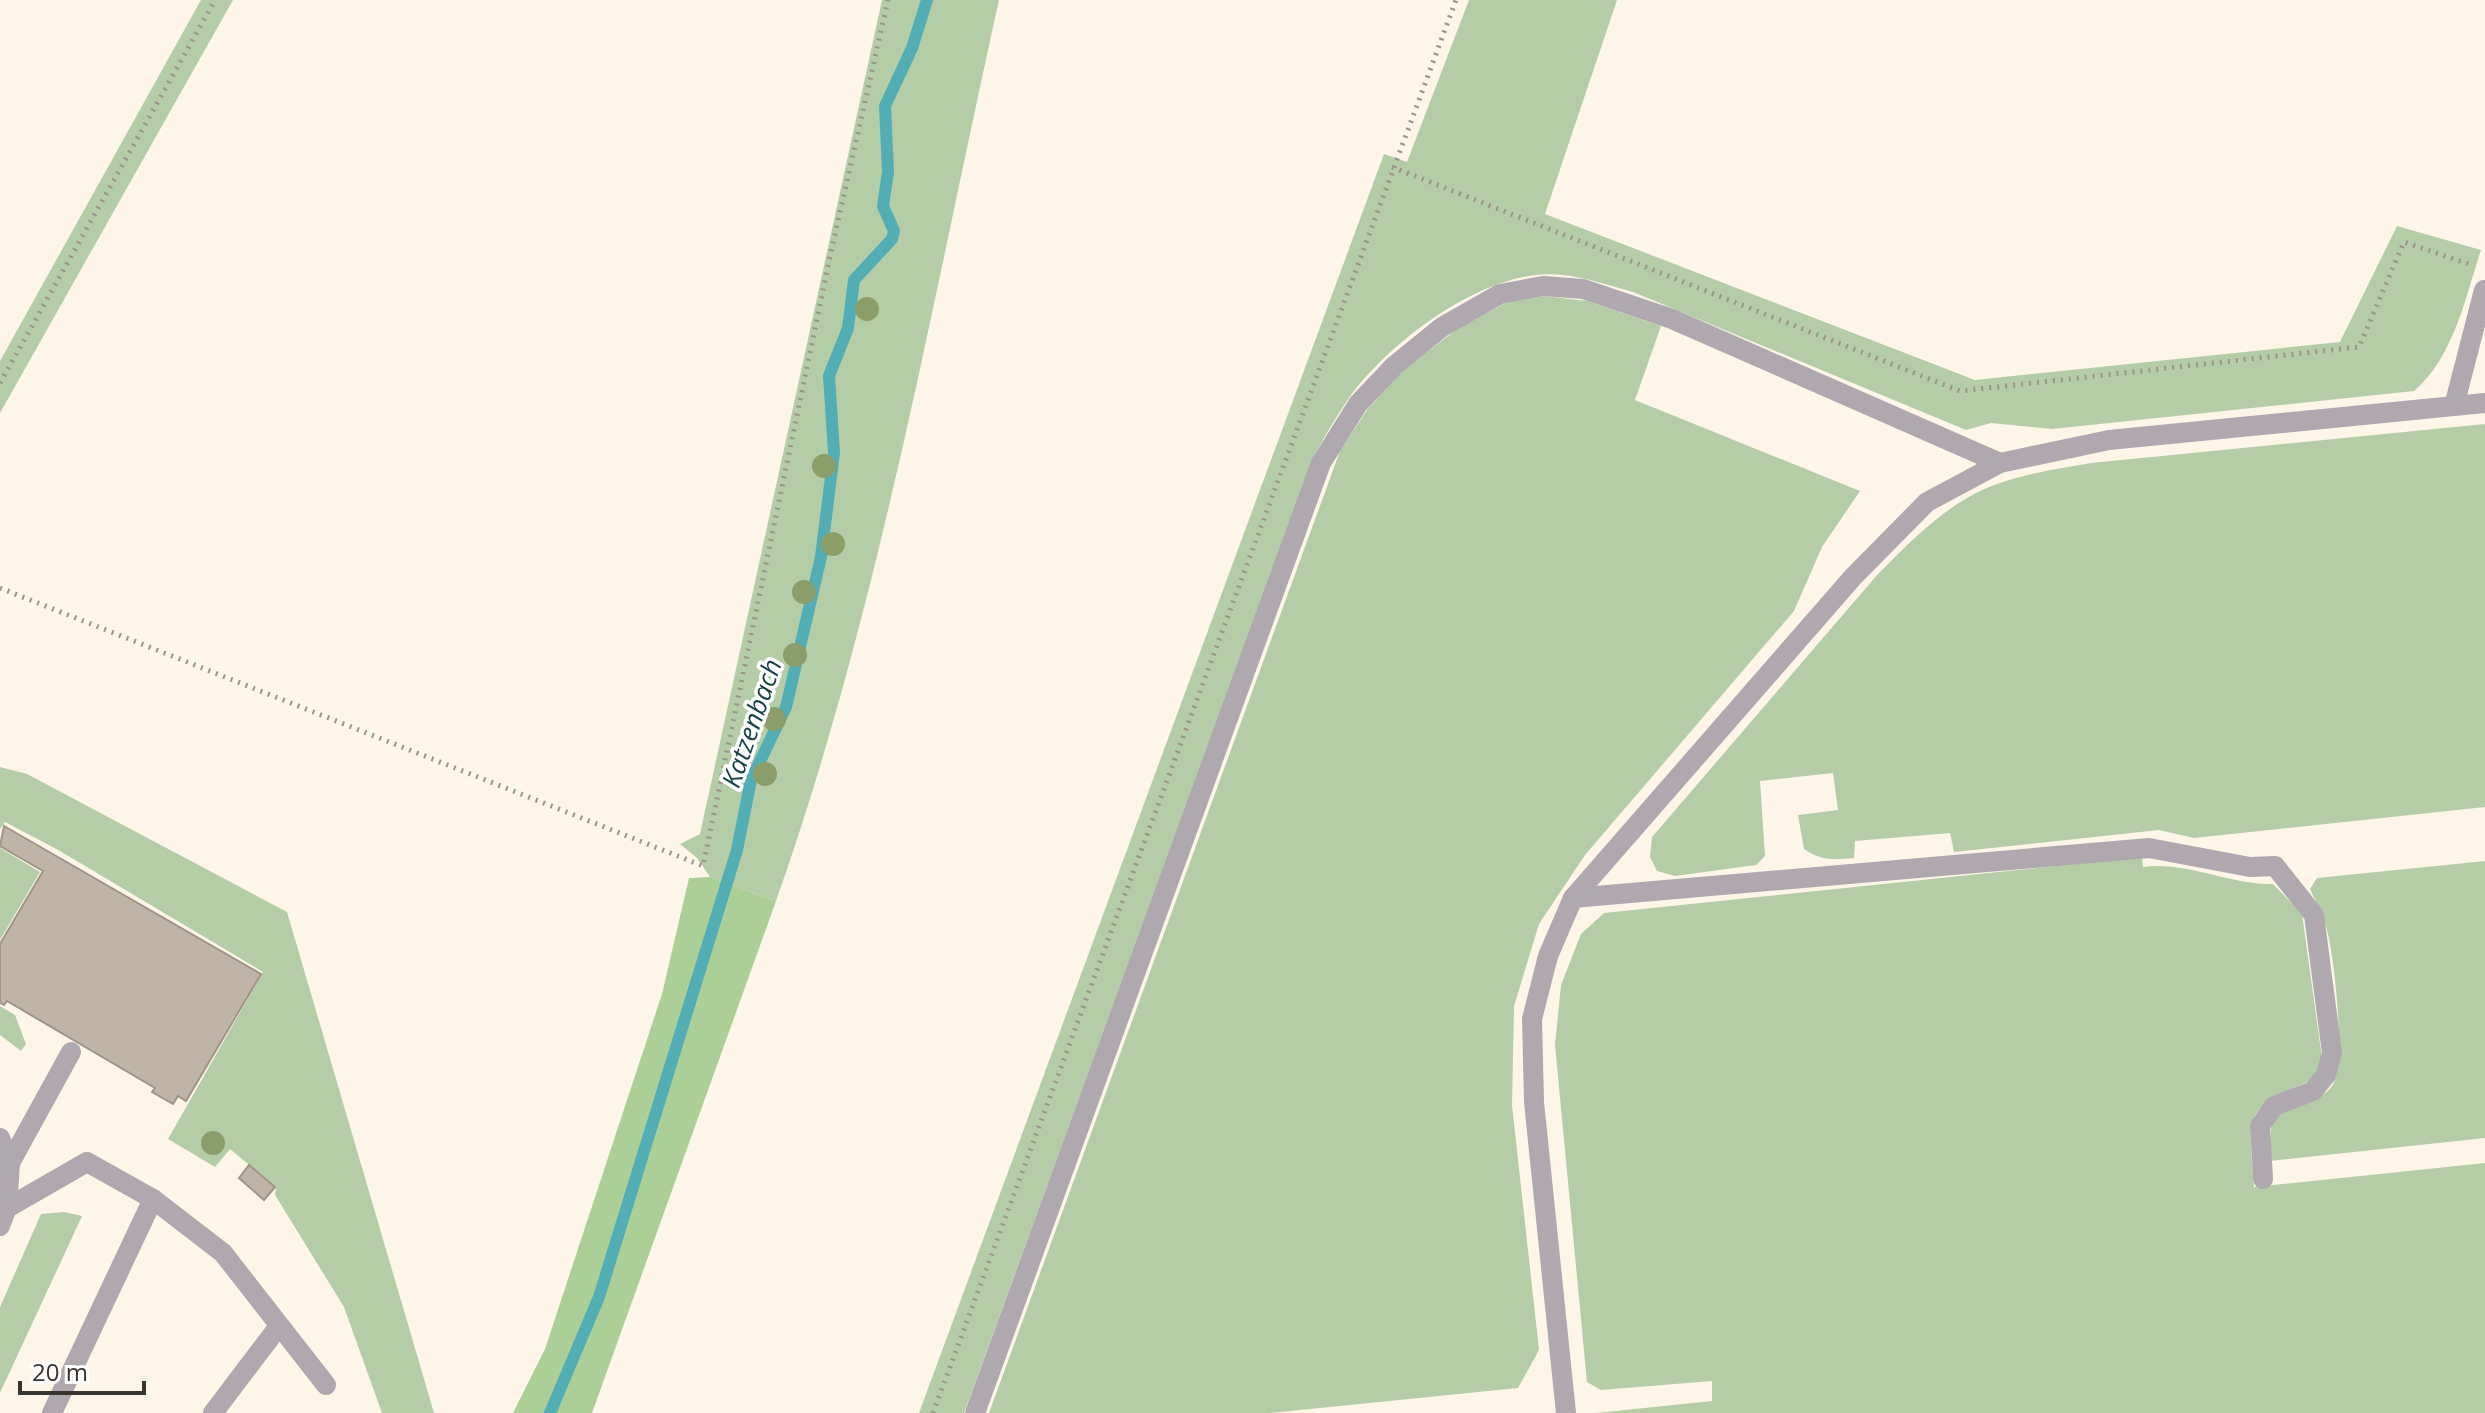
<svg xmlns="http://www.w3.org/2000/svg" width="2485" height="1413" font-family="'Open Sans',sans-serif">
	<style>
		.green { fill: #b4cda6 }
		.forest { fill: #abcf96 }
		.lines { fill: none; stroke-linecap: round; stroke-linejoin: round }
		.stream { stroke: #53adb5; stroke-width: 12 }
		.building { fill: #bfb4a6; stroke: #9f9486; stroke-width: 2 }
		.path { stroke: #9b948b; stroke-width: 5; stroke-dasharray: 2 6; stroke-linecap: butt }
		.lane { stroke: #afa9af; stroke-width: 20 }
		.tree { fill: #8b9e6a }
		.labels { text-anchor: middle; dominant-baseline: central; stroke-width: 7; stroke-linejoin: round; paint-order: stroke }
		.water-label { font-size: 26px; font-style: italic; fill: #184246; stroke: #fff }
	</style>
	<rect width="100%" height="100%" fill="#fef5e9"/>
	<g class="green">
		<path d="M 201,0 L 233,0 L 0,413 L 0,361 Z"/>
		<path d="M 882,0 L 999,0 C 932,301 879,610 776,901 L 710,877 L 697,858 L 680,844 L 700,834 Z"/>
		<path d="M 1469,0 L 1617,0 L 1545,214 L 1975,380 L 2340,342 L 2397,226 L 2481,250 C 2465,298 2454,357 2414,391 L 2052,429 L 1991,423 L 1966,430 L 1633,292 C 1603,284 1569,271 1537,275 C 1469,282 1385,346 1347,401 C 1335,418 1325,436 1315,454 L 964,1413 L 919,1413 L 1384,154 L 1407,162 Z"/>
		<path d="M 1545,296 L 1587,301 L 1661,326 L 1635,400 L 1860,491 L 1822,547 L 1794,611 L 1585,855 L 1539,924 L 1514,1006 L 1512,1105 L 1539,1350 L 1518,1388 L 1269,1413 L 989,1413 L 1340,451 L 1367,410 L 1402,371 L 1456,330 L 1507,302 Z"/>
		<path d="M 2485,424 L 2485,807 L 2194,838 L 2159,830 L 1954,852 L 1950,833 L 1855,841 L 1854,858 C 1834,860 1821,861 1804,849 L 1798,815 L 1838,810 L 1833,773 L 1760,781 L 1765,856 L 1756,865 L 1675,876 L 1657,871 L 1650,857 L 1652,837 L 1878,574 C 1905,547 1933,518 1967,498 C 2002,477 2050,470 2091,463 Z"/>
		<path d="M 0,767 L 27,774 L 287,912 L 434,1413 L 382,1413 L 344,1307 L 275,1195 L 276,1187 L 230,1149 L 215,1167 L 168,1139 L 263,972 L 60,851 L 5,822 L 0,829 Z"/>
		<path d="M 0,848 L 40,872 L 0,940 Z"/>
		<path d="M 2142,857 L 2143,867 C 2187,861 2229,885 2273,884 L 2302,914 L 2322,1058 L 2316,1078 C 2242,1110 2248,1110 2254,1187 L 2485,1163 L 2485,1413 L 1596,1413 L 1712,1401 L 1712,1381 L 1601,1390 L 1587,1382 L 1555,1045 L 1561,985 L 1581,934 L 1604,913 Z"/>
		<path d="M 2485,861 L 2485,1138 L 2270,1161 C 2271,1151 2269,1134 2272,1125 C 2281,1102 2318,1106 2332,1086 C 2347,1065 2334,949 2325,923 C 2322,912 2315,900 2310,889 L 2317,878 Z"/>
		<path d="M 0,1006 L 15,1015 L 26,1044 L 21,1051 L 0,1035 Z"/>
		<path d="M 64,1212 L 82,1216 L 0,1393 L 0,1307 L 41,1214 Z"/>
	</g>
	<path class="forest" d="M 710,877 L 776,901 L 592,1413 L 513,1413 L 545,1349 L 662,994 L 689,878 Z"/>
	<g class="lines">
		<path class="stream" d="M 550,1413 L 599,1297 L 737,850 L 751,780 L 786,707 L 821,557 L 834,453 L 829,376 L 848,328 L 854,280 L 892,239 L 894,231 L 883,206 L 888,172 L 885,106 L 912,48 L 927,0"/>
	</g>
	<g class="building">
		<path d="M 4,826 L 261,974 L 186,1101 L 178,1096 L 173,1104 L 152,1092 L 155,1088 L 7,1001 L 4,1005 L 0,1003 L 0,944 L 43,871 L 0,846 Z"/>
		<path d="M 249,1165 L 275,1187 L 264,1200 L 239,1178 Z"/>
	</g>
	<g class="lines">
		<g class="path">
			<path d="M 1392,167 L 1960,391 L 2359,347 L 2404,242 L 2469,264"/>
			<path d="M 0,383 L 215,0"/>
			<path d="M 0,588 L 703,866 L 831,252 L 888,0"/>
			<path d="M 933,1413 L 1456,0"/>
		</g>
		<g class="lane">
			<path d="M 2454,406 L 2484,290"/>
			<path d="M 1573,898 L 2149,848 L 2250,867 L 2275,866 L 2314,915 L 2332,1053 L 2326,1075 L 2313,1091 L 2274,1106 L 2260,1126 L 2263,1179"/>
			<path d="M 0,1138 L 10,1163 L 7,1208"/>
			<path d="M 10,1163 L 71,1052"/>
			<path d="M 0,1226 L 7,1208 L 87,1162 L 153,1199 L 223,1253 L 326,1385"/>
			<path d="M 52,1413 L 153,1199"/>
			<path d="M 213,1413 L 279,1326"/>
			<path d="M 975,1413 L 1321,463 L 1358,404 L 1394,366 L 1442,327 L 1500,294 L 1543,286 L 1583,289 L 1672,319 L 2000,463"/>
			<path d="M 1566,1413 L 1534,1102 L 1532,1019 L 1548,956 L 1573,898 L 1853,577 L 1927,502 L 2000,463 L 2109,440 L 2485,403"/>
		</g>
	</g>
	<g class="tree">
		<circle cx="867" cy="309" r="12"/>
		<circle cx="824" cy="466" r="12"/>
		<circle cx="833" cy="544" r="12"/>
		<circle cx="804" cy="592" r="12"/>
		<circle cx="795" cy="655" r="12"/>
		<circle cx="774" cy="719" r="12"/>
		<circle cx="765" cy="774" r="12"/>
		<circle cx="213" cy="1143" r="12"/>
	</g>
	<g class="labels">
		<g class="water-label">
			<text transform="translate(751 723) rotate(-71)">Katzenbach</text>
		</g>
	</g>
	<path d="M20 1381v12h124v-12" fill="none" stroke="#38342e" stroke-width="4"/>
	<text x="32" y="1381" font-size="24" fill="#38342e" stroke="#ffffff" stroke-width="6" paint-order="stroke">20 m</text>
</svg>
